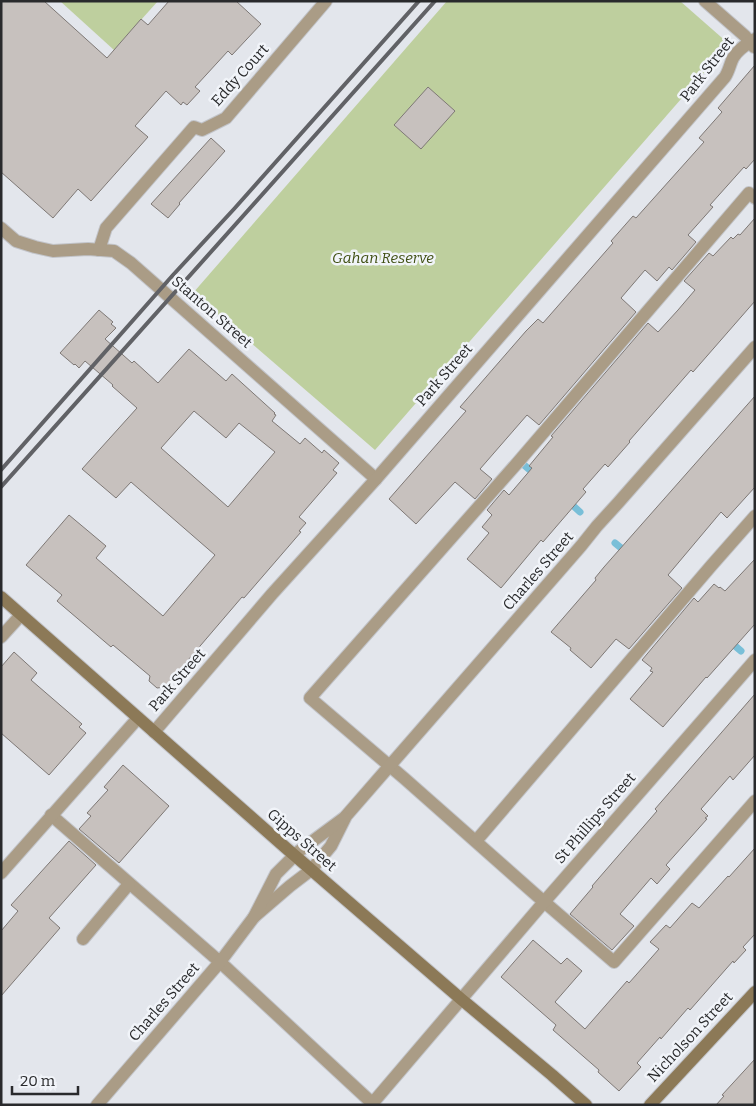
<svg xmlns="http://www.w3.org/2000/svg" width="756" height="1106" font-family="Bitter,serif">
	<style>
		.green { fill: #becf9e }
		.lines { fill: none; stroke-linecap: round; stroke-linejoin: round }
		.stream { stroke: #79bfd8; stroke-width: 7 }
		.building { fill: #c7c1be; stroke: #7e7875; fill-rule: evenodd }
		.lane-casing { stroke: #c2c4c9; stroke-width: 14 }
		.street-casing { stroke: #c2c4c9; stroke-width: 14 }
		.secondary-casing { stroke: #c2c4c9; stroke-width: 14 }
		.lane { stroke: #aa9c86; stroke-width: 12 }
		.street { stroke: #aa9c86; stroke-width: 12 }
		.secondary { stroke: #8c7957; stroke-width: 12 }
		.rail { stroke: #616266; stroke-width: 4 }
		.labels { text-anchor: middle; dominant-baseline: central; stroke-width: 5; stroke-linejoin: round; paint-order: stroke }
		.street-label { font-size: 15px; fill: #292a2c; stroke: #f1f4f9 }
		.park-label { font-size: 15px; font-style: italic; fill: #3f4f12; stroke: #f1f4f9 }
	</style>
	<rect width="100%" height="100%" fill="#e3e6ec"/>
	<g class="green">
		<path d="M 60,1 L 158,1 L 114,50 Z"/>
		<path d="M 447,1 L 680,1 L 729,44 L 375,450 L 193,293 Z"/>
	</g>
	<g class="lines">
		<g class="stream">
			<path d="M 524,465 L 537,476"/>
			<path d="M 567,500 L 580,512"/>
			<path d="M 615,543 L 626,552"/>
			<path d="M 728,640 L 741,651"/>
		</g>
	</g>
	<g class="building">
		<path d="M 1,1 L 44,1 L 107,58 L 141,19 L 148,25 L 169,1 L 236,1 L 261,24 L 232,55 L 228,51 L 195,87 L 200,91 L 187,105 L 183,102 L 181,105 L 166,91 L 135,126 L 148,137 L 91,201 L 78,189 L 53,218 L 1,172 Z"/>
		<path d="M 755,65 L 755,159 L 746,169 L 744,167 L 710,205 L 713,207 L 688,235 L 696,242 L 672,270 L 669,267 L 657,281 L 645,270 L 621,298 L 636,312 L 539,425 L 527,415 L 480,469 L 492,479 L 475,499 L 455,482 L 416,524 L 389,499 L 466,411 L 460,407 L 526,331 L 538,319 L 543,323 L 613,243 L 611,241 L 633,216 L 636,218 L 704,142 L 699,138 L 722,112 L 718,108 Z"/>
		<path d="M 428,87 L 455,111 L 421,149 L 394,125 Z"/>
		<path d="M 211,138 L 225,151 L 179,203 L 180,204 L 168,218 L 151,204 Z"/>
		<path d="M 755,218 L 755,301 L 693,372 L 691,370 L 629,441 L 630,442 L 608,467 L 605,464 L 583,489 L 586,492 L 543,542 L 541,540 L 501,588 L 467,559 L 489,533 L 482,527 L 492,515 L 487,510 L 504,490 L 509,495 L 532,468 L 529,466 L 553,437 L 551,436 L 648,323 L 658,332 L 678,310 L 695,290 L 684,281 L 709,253 L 713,256 L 731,237 L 733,239 L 738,234 L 740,235 Z"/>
		<path d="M 99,310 L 113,322 L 111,324 L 116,328 L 105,339 L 132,363 L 134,361 L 158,383 L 189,349 L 226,381 L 232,374 L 275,413 L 274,414 L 276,415 L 272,421 L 300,444 L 305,438 L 322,453 L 324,450 L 339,463 L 333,470 L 337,473 L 299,517 L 306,523 L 299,531 L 301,532 L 244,598 L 242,597 L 165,687 L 157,688 L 149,681 L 150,676 L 113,645 L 111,647 L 57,601 L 62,595 L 26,565 L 69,515 L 106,546 L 96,558 L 163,616 L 215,555 L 131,482 L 116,498 L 82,469 L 137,408 L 112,386 L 113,385 L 85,361 L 79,368 L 75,364 L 74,365 L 60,353 ZM 194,411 L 226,438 L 239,423 L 275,452 L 228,507 L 161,448 Z"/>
		<path d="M 755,396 L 755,487 L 727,518 L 721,512 L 668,575 L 682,588 L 629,649 L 616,639 L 591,668 L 570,650 L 571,648 L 551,632 L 596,580 L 595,578 L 604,567 Z"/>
		<path d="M 755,559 L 755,624 L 707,678 L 706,677 L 663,727 L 630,699 L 653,672 L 650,671 L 652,668 L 642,660 L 694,598 L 698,602 L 714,584 L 719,588 L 720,587 L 725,591 Z"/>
		<path d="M 14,652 L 37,673 L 31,680 L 82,724 L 79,727 L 86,733 L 49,775 L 1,733 L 1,667 Z"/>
		<path d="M 755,694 L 755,755 L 733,780 L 730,776 L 701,809 L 708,816 L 705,818 L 707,819 L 666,865 L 670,869 L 657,884 L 651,878 L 620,914 L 634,926 L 612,950 L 570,914 L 593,887 L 592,886 L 657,811 L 655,809 Z"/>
		<path d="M 123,765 L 169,806 L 119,863 L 79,829 L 91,816 L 87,813 L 108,790 L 104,787 Z"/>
		<path d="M 69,841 L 96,865 L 49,918 L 60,928 L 1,996 L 1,931 L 18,911 L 11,905 Z"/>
		<path d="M 755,848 L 755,934 L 743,947 L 746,950 L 734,963 L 733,961 L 690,1010 L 688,1008 L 661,1039 L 660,1037 L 637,1063 L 641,1067 L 619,1091 L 598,1072 L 599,1070 L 553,1030 L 556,1025 L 501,977 L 533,940 L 561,964 L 567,958 L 582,971 L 555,1002 L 585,1029 L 627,981 L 629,983 L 659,949 L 650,942 L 666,925 L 670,928 L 692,903 L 699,908 L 728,876 L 729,877 Z"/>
		<path d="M 755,1059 L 755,1105 L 716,1105 L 724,1096 L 722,1095 Z"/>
	</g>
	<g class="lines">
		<defs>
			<g id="lane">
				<path d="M 755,198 L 749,193 L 519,461 L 310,698 L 405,779 L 535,894 L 614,962 L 755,801"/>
				<path d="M 51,815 L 220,962 L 372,1103"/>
				<path d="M 476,841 L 711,566 L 755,516"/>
				<path d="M 83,939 L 129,884"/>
			</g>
			<g id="street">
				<path d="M 705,1 L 745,36 L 754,47"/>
				<path d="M 1,228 L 16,241 L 35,247 L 53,251 L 88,249 L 114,251 L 131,263 L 376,479"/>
				<path d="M 99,250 L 106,228 L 194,127 L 202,130 L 226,118 L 326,1"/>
				<path d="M 1,637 L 21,615"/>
				<path d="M 154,732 L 272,594 L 376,479 L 725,77 C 729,71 730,64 733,58 C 738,49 747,44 755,39"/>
				<path d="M 1,873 L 138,718"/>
				<path d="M 254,917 L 290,886 L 311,870 L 331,846 L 346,816 L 581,546 L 597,526 L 618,503 L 755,347"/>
				<path d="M 97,1105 L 220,962 L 254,917 L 276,874 L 298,852 L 344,818"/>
				<path d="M 371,1105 L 544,902 L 755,660"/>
			</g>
			<g id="secondary">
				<path d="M 1,597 L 286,848 L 461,999 L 552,1075 L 586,1105"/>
				<path d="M 650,1105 L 755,992"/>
			</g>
		</defs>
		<use href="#lane" class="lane-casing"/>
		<use href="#street" class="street-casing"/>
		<use href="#secondary" class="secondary-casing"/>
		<use href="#lane" class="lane"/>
		<use href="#street" class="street"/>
		<use href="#secondary" class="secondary"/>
		<g class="rail">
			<path d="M 1,470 L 173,275 L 234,209 L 419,1"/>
			<path d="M 1,487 L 435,1"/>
		</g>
	</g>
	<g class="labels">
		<g class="street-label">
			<text transform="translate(707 69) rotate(-52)">Park Street</text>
			<text transform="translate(240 75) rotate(-48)">Eddy Court</text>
			<text transform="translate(212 312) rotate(41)">Stanton Street</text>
			<text transform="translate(444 375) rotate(-49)">Park Street</text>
			<text transform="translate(538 571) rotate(-49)">Charles Street</text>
			<text transform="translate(177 680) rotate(-49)">Park Street</text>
			<text transform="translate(595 818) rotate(-49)">St Phillips Street</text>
			<text transform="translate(302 840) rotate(41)">Gipps Street</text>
			<text transform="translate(164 1002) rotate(-49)">Charles Street</text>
			<text transform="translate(690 1037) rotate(-47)">Nicholson Street</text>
		</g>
		<g class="park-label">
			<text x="383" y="258">Gahan Reserve</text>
		</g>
	</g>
	<rect width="756" height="1106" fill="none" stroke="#292a2c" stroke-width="5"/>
	<path d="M12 1086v8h66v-8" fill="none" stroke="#292a2c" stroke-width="2.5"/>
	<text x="20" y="1086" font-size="15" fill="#292a2c" stroke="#f1f4f9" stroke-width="4" paint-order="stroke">20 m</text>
</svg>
